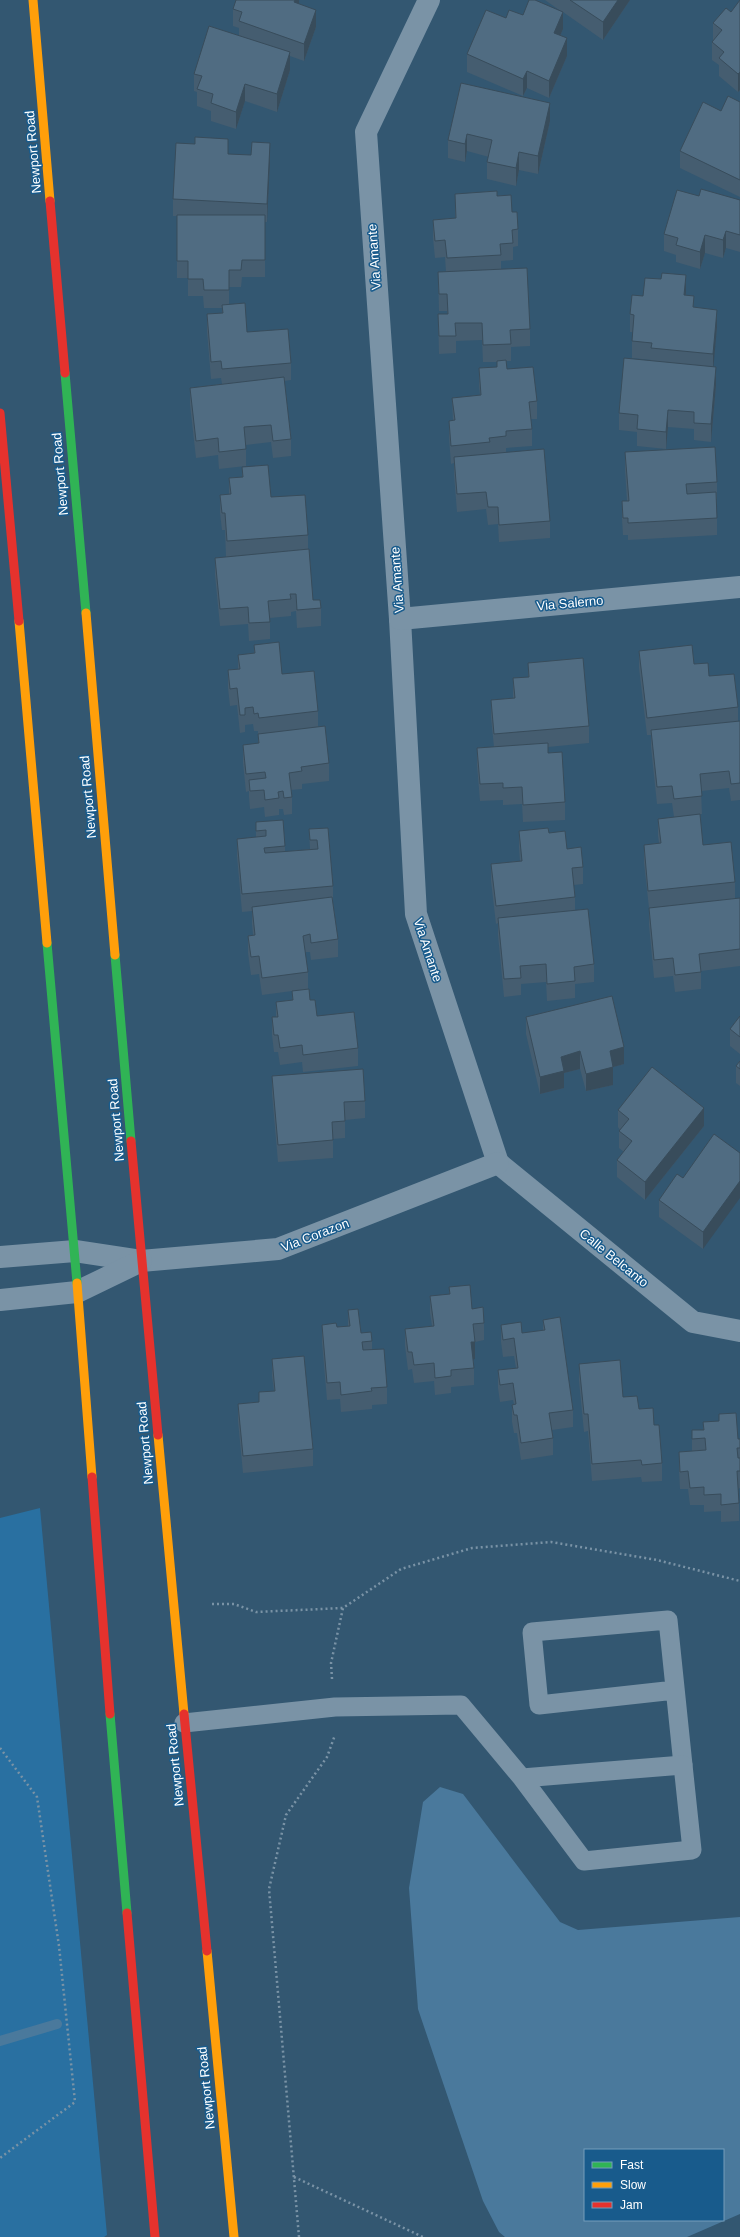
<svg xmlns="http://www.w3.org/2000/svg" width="740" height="2237" font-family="Arial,sans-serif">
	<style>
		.green { fill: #2970a1 }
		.water { fill: #4a799c; fill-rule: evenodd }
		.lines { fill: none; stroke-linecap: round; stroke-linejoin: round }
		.stream { stroke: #4a799c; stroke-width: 10 }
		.path { stroke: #7a93a6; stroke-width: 2.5; stroke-dasharray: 2 3; stroke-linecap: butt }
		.lane { stroke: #7a93a6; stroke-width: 19 }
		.street { stroke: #7a93a6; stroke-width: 22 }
		.fast { stroke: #30b455; stroke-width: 9 }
		.slow { stroke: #ff9f0a; stroke-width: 9 }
		.jam { stroke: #e5322d; stroke-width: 9 }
		.wall { fill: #455d70 }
		.shaded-wall { fill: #384c5b }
		.building { fill: #506c82; stroke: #384c5b }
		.labels { text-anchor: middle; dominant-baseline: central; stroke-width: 3; stroke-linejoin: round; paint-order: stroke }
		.street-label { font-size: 13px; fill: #fff; stroke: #185b8c }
	</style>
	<rect width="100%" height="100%" fill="#335771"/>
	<path class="green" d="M 40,1508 L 107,2235 L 104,2237 L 0,2237 L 0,1518 Z"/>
	<path class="water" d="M 440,1787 L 463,1794 L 560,1922 L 578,1930 L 740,1917 L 740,2214 L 687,2237 L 505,2237 L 499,2232 L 483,2201 L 418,2009 L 409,1888 L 423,1802 ZM 585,2150 L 723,2150 L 723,2220 L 585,2220 Z"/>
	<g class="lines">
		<path class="stream" d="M 0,2041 L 57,2024"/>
		<g class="path">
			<path d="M 212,1604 L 234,1604 L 256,1612 L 343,1608"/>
			<path d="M 332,1679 L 331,1663 L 343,1608 L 401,1569 L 472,1548 L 551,1542 L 657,1560 L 740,1581"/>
			<path d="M 0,1748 L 37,1797 L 59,1946 L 75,2102 L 0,2158"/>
			<path d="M 294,2177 L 423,2237"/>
			<path d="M 299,2237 L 269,1889 L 286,1815 L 327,1757 L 335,1735"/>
		</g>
		<g class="lane">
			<path d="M 675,1690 L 539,1705 L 532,1632 L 668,1620 L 683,1765"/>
			<path d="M 184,1723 L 335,1707 L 461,1705 L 522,1778 L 584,1861 L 692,1850 L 683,1765 L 522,1778"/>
		</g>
		<g class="street">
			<path d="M 429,0 L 366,132 L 400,619 L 416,914 L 498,1163"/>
			<path d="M 400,619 L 740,587"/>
			<path d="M 498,1163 L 693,1322 L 740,1331"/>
			<path d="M 0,1257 L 75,1251 L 141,1261 L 278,1249 L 498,1163"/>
			<path d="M 0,1300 L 77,1292 L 141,1261"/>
		</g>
		<g class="fast">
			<path d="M 65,373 L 86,613"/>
			<path d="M 47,943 L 77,1283"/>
			<path d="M 115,955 L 131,1141"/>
			<path d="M 110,1714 L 127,1913"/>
		</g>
		<g class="slow">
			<path d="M 33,0 L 50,201"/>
			<path d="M 86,613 L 115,955"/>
			<path d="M 19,621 L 47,943"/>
			<path d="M 77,1283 L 92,1477"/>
			<path d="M 158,1435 L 184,1714"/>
			<path d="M 207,1951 L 234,2237"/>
		</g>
		<g class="jam">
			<path d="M 50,201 L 65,373"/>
			<path d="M 0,413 L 19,621"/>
			<path d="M 131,1141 L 158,1435"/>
			<path d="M 92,1477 L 110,1714"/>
			<path d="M 184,1714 L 207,1951"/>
			<path d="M 127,1913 L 155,2237"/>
		</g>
	</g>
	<g class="wall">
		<path d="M 299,0 L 299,4 L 316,27 L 304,61 L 290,56 L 290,70 L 277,112 L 245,101 L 236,129 L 211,121 L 211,111 L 197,106 L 197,92 L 194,91 L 194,74 L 239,35 L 239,28 L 233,26 L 233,9 Z"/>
		<path d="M 545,0 L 630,0 L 603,40 L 563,12 L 563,29 L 560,36 L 567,56 L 549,98 L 527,88 L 523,96 L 467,72 L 467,54 L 523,15 L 562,12 Z"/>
		<path d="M 740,0 L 740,90 L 738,92 L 719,76 L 719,65 L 712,60 L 712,42 L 713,41 L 713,23 L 731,12 Z"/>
		<path d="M 461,83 L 550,121 L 538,174 L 519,170 L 516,186 L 487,179 L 487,162 L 489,157 L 467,151 L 465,162 L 448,158 L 448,140 Z"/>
		<path d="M 740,102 L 740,197 L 680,168 L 680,151 L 721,111 Z"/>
		<path d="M 228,154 L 270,161 L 267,222 L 265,222 L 265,277 L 242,277 L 241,287 L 229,287 L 229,304 L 247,332 L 291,363 L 291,380 L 284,381 L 291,439 L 291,456 L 273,458 L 271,442 L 246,445 L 246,466 L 219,469 L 218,455 L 196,458 L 190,405 L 190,388 L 222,384 L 221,378 L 211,379 L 207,331 L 207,314 L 222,313 L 222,308 L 204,308 L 203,296 L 188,296 L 188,278 L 177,278 L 177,216 L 173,216 L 173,199 Z"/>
		<path d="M 455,194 L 497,196 L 512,212 L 518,229 L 518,246 L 513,247 L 513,260 L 501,261 L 501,269 L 530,329 L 530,346 L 511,347 L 511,361 L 506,361 L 507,369 L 537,401 L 537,419 L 530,419 L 532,429 L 532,446 L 506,448 L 506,452 L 550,521 L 550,538 L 499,542 L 498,524 L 488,525 L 486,509 L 457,512 L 454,474 L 454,463 L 451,464 L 449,438 L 449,421 L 453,421 L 452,398 L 480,395 L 479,386 L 479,368 L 497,367 L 497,362 L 483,362 L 482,340 L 456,341 L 456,353 L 439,354 L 438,314 L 447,314 L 447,311 L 439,311 L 438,272 L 446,272 L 445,257 L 435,258 L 433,238 L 433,220 L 455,218 Z"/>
		<path d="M 699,196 L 740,200 L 740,252 L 726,248 L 723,258 L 705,253 L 700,269 L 676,262 L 676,255 L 664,251 L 664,234 Z"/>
		<path d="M 686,292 L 686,295 L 694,307 L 717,327 L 713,367 L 716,385 L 711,442 L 694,440 L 694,429 L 668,427 L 666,449 L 637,446 L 637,432 L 619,430 L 619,413 L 651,360 L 632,358 L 632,341 L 633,332 L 630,332 L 630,314 L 643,296 Z"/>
		<path d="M 625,452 L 717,482 L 717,499 L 716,499 L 717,518 L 717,535 L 628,540 L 628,535 L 623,535 L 622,519 L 622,501 L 627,501 L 625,469 Z"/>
		<path d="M 242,467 L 308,535 L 308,550 L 313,600 L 321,608 L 321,626 L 297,628 L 296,611 L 291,612 L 291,616 L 270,618 L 270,639 L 249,641 L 248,624 L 220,626 L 215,575 L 215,558 L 226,557 L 225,530 L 222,530 L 220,513 L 220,495 L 229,494 L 229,478 L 242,477 Z"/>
		<path d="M 254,645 L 318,711 L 318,727 L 329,763 L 329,781 L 302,784 L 302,789 L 291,790 L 292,797 L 292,814 L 284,815 L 283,809 L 279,809 L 279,815 L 265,817 L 264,807 L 250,809 L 249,797 L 249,791 L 246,792 L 243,763 L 243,745 L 258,744 L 258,731 L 254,731 L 253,724 L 245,725 L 245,732 L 240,733 L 237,705 L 230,706 L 228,688 L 228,670 L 238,669 L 238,655 L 254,653 Z"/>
		<path d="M 639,651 L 694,664 L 709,676 L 738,707 L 738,721 L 740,723 L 740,800 L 731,801 L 729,788 L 701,791 L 702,814 L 674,817 L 672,803 L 657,804 L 651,747 L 651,735 L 647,735 L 639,668 Z"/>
		<path d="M 528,663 L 589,726 L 589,743 L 548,747 L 548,753 L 565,802 L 565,820 L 523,822 L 522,804 L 503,805 L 503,800 L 480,801 L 477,765 L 477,748 L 494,747 L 491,717 L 491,700 L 513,698 L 513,678 L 528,677 Z"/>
		<path d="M 658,819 L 703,845 L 735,882 L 735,899 L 740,898 L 740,966 L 701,971 L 701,989 L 675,992 L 673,976 L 654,978 L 649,925 L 649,908 L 644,863 L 644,845 L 659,843 L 658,836 Z"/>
		<path d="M 256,822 L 285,846 L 285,852 L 310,849 L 309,829 L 328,828 L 333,886 L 333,903 L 338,939 L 338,957 L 311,960 L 310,952 L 305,952 L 308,972 L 308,989 L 310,1000 L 317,1016 L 358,1048 L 358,1066 L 303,1072 L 302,1062 L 280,1065 L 278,1052 L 274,1052 L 272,1035 L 272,1017 L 276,1017 L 276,1002 L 292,1000 L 292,991 L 262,995 L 259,974 L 251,975 L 248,953 L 248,936 L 253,935 L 252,924 L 252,911 L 242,912 L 237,856 L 237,839 L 256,837 Z"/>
		<path d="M 519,831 L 549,833 L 567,849 L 583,867 L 583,884 L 574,885 L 575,897 L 575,910 L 594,964 L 594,982 L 575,984 L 575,998 L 547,1001 L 546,982 L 521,984 L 521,995 L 504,997 L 498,935 L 498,923 L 496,924 L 491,881 L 491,864 L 520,861 L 519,848 Z"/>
		<path d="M 740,1016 L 740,1054 L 730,1046 L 730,1029 Z"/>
		<path d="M 526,1017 L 624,1064 L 613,1067 L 613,1085 L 586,1091 L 580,1069 L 564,1073 L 564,1088 L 540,1094 L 526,1034 Z"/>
		<path d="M 740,1061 L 740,1086 L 736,1083 L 736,1066 Z"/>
		<path d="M 272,1076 L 365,1101 L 365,1118 L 345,1120 L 345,1138 L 333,1139 L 333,1158 L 278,1162 L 272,1093 Z"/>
		<path d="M 618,1110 L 704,1126 L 645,1200 L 617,1177 L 617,1160 L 624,1152 L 619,1148 L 619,1131 L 620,1130 L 618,1127 Z"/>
		<path d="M 740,1153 L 703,1249 L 659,1217 L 659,1200 L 683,1178 Z"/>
		<path d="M 449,1287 L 472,1309 L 484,1323 L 484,1340 L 475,1342 L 475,1359 L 473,1359 L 474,1368 L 474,1385 L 451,1387 L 451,1393 L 435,1395 L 434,1381 L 414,1383 L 412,1369 L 408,1370 L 405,1346 L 405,1329 L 432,1326 L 430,1313 L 430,1296 L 449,1294 Z"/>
		<path d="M 348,1310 L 361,1333 L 372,1341 L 372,1350 L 387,1387 L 387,1404 L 372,1405 L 372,1409 L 341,1412 L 340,1399 L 327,1400 L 322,1342 L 322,1325 L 337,1327 L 348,1326 Z"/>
		<path d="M 543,1320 L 573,1410 L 573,1427 L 552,1430 L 553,1438 L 553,1455 L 521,1460 L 517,1433 L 514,1433 L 512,1422 L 512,1405 L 514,1404 L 513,1400 L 500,1402 L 498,1388 L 498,1370 L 516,1368 L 514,1356 L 503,1357 L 501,1342 L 501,1325 L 522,1333 L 543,1330 Z"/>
		<path d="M 272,1359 L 313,1449 L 313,1466 L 243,1473 L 238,1421 L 238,1404 L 259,1402 L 259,1392 L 274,1391 L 272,1376 Z"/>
		<path d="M 579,1364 L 639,1409 L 654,1425 L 662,1463 L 662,1481 L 642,1482 L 641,1477 L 592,1481 L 588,1431 L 584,1432 L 579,1381 Z"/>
		<path d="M 719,1414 L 738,1439 L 740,1439 L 740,1488 L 738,1489 L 739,1503 L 739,1521 L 721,1522 L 721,1511 L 704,1512 L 704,1505 L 690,1505 L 688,1489 L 680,1489 L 679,1470 L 679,1452 L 692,1451 L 692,1430 L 703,1430 L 703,1422 L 719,1421 Z"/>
	</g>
	<g class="shaded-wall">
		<path d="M 295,0 L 299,0 L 299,9 L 294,2 Z"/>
		<path d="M 618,0 L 630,0 L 603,40 L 603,22 Z"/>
		<path d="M 316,10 L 316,27 L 304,61 L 304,44 Z"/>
		<path d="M 563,12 L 563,29 L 554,50 L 554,33 Z"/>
		<path d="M 567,38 L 567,56 L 549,98 L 549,81 Z"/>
		<path d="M 290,52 L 290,70 L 277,112 L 277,94 Z"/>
		<path d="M 527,71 L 527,88 L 523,96 L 523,79 Z"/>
		<path d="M 740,72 L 740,90 L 738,92 L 738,74 Z"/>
		<path d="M 245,84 L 245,101 L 236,129 L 236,112 Z"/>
		<path d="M 550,103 L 550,121 L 538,174 L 538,156 Z"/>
		<path d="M 467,134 L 467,151 L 465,162 L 465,144 Z"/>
		<path d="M 270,143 L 270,161 L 267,222 L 267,204 Z"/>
		<path d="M 519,152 L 519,170 L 516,186 L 516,168 Z"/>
		<path d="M 726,231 L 726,248 L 723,258 L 723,240 Z"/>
		<path d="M 705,235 L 705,253 L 700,269 L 700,252 Z"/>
		<path d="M 686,275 L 686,292 L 684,312 L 684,295 Z"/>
		<path d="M 717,310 L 717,327 L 713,372 L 713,354 Z"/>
		<path d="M 716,367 L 716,385 L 711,442 L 711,424 Z"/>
		<path d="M 668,410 L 668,427 L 666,449 L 666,432 Z"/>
		<path d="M 624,1047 L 624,1064 L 610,1068 L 610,1051 Z"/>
		<path d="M 580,1051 L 580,1069 L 564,1073 L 564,1088 L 540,1094 L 540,1077 L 561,1057 Z"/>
		<path d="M 613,1067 L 613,1085 L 586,1091 L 586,1074 Z"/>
		<path d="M 704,1108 L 704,1126 L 645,1200 L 645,1182 Z"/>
		<path d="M 740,1181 L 740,1198 L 703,1249 L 703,1232 Z"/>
		<path d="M 471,1342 L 475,1342 L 475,1359 L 471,1360 Z"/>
	</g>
	<g class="building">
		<path d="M 236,0 L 295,0 L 294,2 L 316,10 L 304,44 L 239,21 L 242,12 L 233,9 Z"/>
		<path d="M 529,0 L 535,0 L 563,12 L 554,33 L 567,38 L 549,81 L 527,71 L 523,79 L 467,54 L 486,10 L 506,18 L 509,10 L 523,15 Z"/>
		<path d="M 570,0 L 618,0 L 603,22 Z"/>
		<path d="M 740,0 L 740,72 L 738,74 L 719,58 L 724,52 L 712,42 L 722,30 L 713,23 L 726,8 L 731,12 Z"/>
		<path d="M 209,26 L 290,52 L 277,94 L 245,84 L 236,112 L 211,103 L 213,94 L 197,89 L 202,76 L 194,74 Z"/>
		<path d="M 461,83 L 550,103 L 538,156 L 519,152 L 516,168 L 487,162 L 492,140 L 467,134 L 465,144 L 448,140 Z"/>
		<path d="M 728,96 L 740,102 L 740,180 L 680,151 L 703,102 L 721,111 Z"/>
		<path d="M 195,137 L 228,139 L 228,154 L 251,155 L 252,142 L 270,143 L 267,204 L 173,199 L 176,143 L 195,144 Z"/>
		<path d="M 701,189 L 740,200 L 740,235 L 726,231 L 723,240 L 705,235 L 700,252 L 676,245 L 678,238 L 664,234 L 677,190 L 699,196 Z"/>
		<path d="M 497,191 L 497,196 L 511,195 L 512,212 L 517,212 L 518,229 L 512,230 L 513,243 L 500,244 L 501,255 L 447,258 L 445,240 L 435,241 L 433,220 L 456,218 L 455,194 Z"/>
		<path d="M 177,215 L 265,215 L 265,260 L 242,260 L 241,270 L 229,270 L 229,290 L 204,290 L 203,279 L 188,279 L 188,261 L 177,261 Z"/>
		<path d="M 527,268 L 530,329 L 510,330 L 511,344 L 483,345 L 482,323 L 455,323 L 456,336 L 439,336 L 438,314 L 448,314 L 447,294 L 439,294 L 438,272 Z"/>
		<path d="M 662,273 L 686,275 L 684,295 L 694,296 L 693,307 L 717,310 L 713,354 L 651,348 L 652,343 L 632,341 L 634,315 L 630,314 L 632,295 L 643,296 L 645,278 L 661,279 Z"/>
		<path d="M 245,303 L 247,332 L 288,329 L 291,363 L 222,369 L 221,361 L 211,362 L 207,314 L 223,313 L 222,305 Z"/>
		<path d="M 624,358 L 716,367 L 711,424 L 694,423 L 694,412 L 668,410 L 666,432 L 637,429 L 638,415 L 619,413 Z"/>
		<path d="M 506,360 L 507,369 L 533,367 L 537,401 L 529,402 L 532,429 L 506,431 L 506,436 L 489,438 L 490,442 L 451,446 L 449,421 L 455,420 L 452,398 L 481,395 L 479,368 L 497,367 L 497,361 Z"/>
		<path d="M 284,377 L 291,439 L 273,441 L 271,425 L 244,427 L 246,449 L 219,452 L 218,438 L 196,441 L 190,388 Z"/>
		<path d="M 715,447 L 717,482 L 686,484 L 687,494 L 716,492 L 717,518 L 628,523 L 628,518 L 623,518 L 622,501 L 629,501 L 625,452 Z"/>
		<path d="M 544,449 L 550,521 L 499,525 L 498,507 L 488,507 L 486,492 L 457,494 L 454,457 Z"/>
		<path d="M 268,465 L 271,497 L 305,495 L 308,535 L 227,541 L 225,513 L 222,513 L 220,495 L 231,494 L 229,478 L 243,477 L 242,467 Z"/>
		<path d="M 309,549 L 313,600 L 320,600 L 321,608 L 297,610 L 296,594 L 290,594 L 291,599 L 268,601 L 270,622 L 249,623 L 248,607 L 220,609 L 215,558 Z"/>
		<path d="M 279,642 L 282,674 L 314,671 L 318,711 L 259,718 L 258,713 L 254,714 L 253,707 L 245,708 L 245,715 L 240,715 L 237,688 L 230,689 L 228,670 L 240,669 L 238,655 L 255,653 L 254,645 Z"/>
		<path d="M 692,645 L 694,664 L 708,663 L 709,676 L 734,674 L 738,707 L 647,718 L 639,651 Z"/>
		<path d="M 583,658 L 589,726 L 494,734 L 491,700 L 515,698 L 513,678 L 529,677 L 528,663 Z"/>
		<path d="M 740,721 L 740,783 L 731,784 L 729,771 L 700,774 L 702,796 L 674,799 L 672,786 L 657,787 L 651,730 Z"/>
		<path d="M 325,726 L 329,763 L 301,767 L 302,771 L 289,773 L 292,797 L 284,798 L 283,791 L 278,792 L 279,798 L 265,800 L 264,790 L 250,791 L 249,780 L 266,778 L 265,772 L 246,774 L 243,745 L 259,743 L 258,734 Z"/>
		<path d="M 548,743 L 548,753 L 562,752 L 565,802 L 523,805 L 522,787 L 503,788 L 503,783 L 480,784 L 477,748 Z"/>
		<path d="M 700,814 L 703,845 L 731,842 L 735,882 L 648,891 L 644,845 L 661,843 L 658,819 Z"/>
		<path d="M 283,820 L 285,846 L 264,848 L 265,853 L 318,849 L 317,840 L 310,840 L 309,829 L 328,828 L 333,886 L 242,894 L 237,839 L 266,836 L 266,830 L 256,831 L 256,822 Z"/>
		<path d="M 548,828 L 549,833 L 565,831 L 567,849 L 581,847 L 583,867 L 572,868 L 575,897 L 496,906 L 491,864 L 522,861 L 519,831 Z"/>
		<path d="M 332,897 L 338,939 L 311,943 L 310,934 L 303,936 L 308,972 L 262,978 L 259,956 L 251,957 L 248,936 L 255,935 L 252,907 Z"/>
		<path d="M 740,898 L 740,949 L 699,954 L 701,972 L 675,975 L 673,958 L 654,960 L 649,908 Z"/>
		<path d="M 588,909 L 594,964 L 574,967 L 575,981 L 547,984 L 546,964 L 520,966 L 521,978 L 504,979 L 498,918 Z"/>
		<path d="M 309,989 L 310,1000 L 315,1000 L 317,1016 L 354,1012 L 358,1048 L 303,1055 L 302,1045 L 280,1048 L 278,1035 L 274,1035 L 272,1017 L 278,1017 L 276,1002 L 293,1000 L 292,991 Z"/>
		<path d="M 612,996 L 624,1047 L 610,1051 L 613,1067 L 586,1074 L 580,1051 L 561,1057 L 564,1071 L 540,1077 L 526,1017 Z"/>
		<path d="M 740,1016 L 740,1037 L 730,1029 Z"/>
		<path d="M 740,1061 L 740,1069 L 736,1066 Z"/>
		<path d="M 652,1067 L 704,1108 L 645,1182 L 617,1160 L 632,1141 L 619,1131 L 629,1119 L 618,1110 Z"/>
		<path d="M 363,1069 L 365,1101 L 344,1102 L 345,1121 L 332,1122 L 333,1140 L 278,1145 L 272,1076 Z"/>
		<path d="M 714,1134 L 740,1153 L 740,1181 L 703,1232 L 659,1200 L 677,1174 L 683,1178 Z"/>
		<path d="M 470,1285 L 472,1309 L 483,1307 L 484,1323 L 473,1324 L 475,1342 L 471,1342 L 474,1368 L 451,1370 L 451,1376 L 435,1378 L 434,1363 L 414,1365 L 412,1352 L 408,1352 L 405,1329 L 434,1326 L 430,1296 L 450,1294 L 449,1287 Z"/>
		<path d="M 358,1309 L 361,1333 L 371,1332 L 372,1341 L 362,1342 L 363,1350 L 384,1349 L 387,1387 L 371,1388 L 372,1391 L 341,1395 L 340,1382 L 327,1383 L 322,1325 L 336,1323 L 337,1327 L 350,1326 L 348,1310 Z"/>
		<path d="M 560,1317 L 573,1410 L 549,1413 L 553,1438 L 521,1443 L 517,1415 L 514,1415 L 512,1405 L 516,1404 L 513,1383 L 500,1385 L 498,1370 L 518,1368 L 514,1338 L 503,1340 L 501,1325 L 521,1322 L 522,1333 L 545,1330 L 543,1320 Z"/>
		<path d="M 304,1356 L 313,1449 L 243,1456 L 238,1404 L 259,1402 L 259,1392 L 275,1391 L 272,1359 Z"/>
		<path d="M 620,1360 L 623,1397 L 637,1396 L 639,1409 L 653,1408 L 654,1425 L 659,1425 L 662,1463 L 642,1465 L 641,1460 L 592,1464 L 588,1414 L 584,1414 L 579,1364 Z"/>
		<path d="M 736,1413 L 738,1439 L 740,1439 L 740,1448 L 737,1448 L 738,1458 L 740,1458 L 740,1471 L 737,1471 L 739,1503 L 721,1505 L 721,1494 L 704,1495 L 704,1487 L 690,1488 L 688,1471 L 680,1472 L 679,1452 L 706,1450 L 705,1438 L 692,1439 L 692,1430 L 704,1430 L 703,1422 L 719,1421 L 719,1414 Z"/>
	</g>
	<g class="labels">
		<g class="street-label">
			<text transform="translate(33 152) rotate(-95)">Newport Road</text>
			<text transform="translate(374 257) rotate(-94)">Via Amante</text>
			<text transform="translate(60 474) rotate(-95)">Newport Road</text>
			<text transform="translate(397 580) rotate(-94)">Via Amante</text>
			<text transform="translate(570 603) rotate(-5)">Via Salerno</text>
			<text transform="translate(88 797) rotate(-95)">Newport Road</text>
			<text transform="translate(428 950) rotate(72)">Via Amante</text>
			<text transform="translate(116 1120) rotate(-95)">Newport Road</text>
			<text transform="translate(315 1235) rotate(-21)">Via Corazon</text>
			<text transform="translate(614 1258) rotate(39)">Calle Belcanto</text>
			<text transform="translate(145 1443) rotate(-95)">Newport Road</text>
			<text transform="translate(175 1765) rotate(-96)">Newport Road</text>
			<text transform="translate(206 2088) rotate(-96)">Newport Road</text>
		</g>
	</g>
	<rect x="584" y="2149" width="140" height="72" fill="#185b8c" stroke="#749dba"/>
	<rect x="592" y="2162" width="20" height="6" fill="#30b455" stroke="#749dba"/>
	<text x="620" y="2169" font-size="12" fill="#ffffff">Fast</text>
	<rect x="592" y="2182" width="20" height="6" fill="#ff9f0a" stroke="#749dba"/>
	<text x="620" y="2189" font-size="12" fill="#ffffff">Slow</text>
	<rect x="592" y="2202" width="20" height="6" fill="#e5322d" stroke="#749dba"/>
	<text x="620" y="2209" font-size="12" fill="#ffffff">Jam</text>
</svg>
